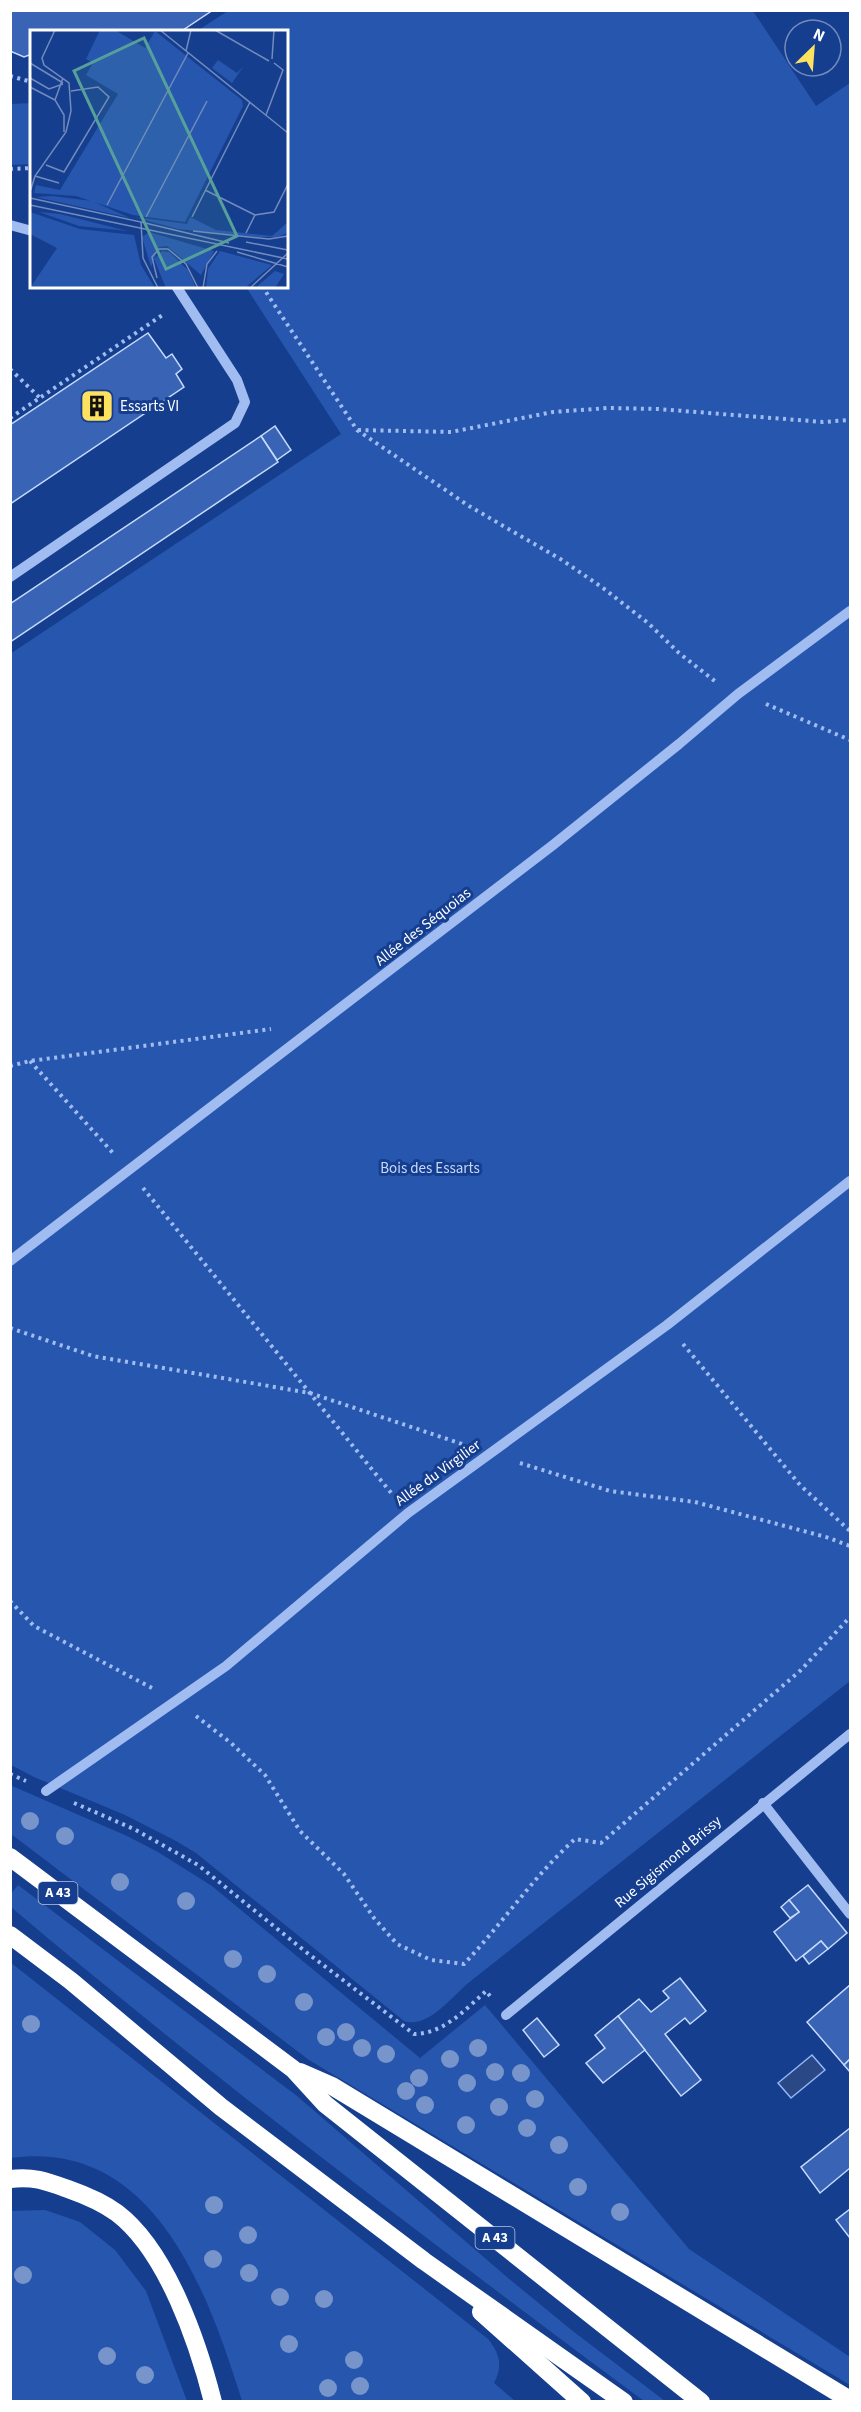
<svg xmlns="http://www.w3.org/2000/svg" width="861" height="2412" font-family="'Source Sans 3',sans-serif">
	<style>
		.green { fill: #2756ae }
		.water { fill: #2a4885; stroke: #93b5f3; stroke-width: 1.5 }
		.building { fill: #3964b6; stroke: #c7dafc; stroke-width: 1.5 }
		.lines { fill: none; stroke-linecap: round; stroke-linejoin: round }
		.path { stroke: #a0bcf0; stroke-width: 4; stroke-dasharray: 3 4.5; stroke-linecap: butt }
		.minor { stroke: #a0bcf0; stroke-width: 10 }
		.highway { stroke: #fff; stroke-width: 18 }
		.tree { fill: #7794cb }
		.labels { text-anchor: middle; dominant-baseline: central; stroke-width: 6; stroke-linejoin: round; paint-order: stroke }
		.shield { fill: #153e8f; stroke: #b9c5dd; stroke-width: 1.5 }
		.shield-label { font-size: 14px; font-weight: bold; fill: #fff }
		.poi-label { font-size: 15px; fill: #fff; stroke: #153e8f; text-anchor: start }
		.street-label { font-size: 15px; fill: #fff; stroke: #153e8f }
		.park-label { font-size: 15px; fill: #c7dafc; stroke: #153e8f }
		.inset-road { fill: none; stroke: #738bbc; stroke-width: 1.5 }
		.view { fill: #579f9a; fill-opacity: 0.15; stroke: #579f9a; stroke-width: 3 }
		.inset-edge { fill: none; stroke: #fff; stroke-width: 3 }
	</style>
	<rect width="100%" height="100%" fill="#153e8f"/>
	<g class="green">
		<path d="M 228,11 L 753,11 L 816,106 L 850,83 L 850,1681 L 467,1984 C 451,1998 427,2029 404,2021 L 196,1853 L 176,1841 L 125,1815 L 34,1777 L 11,1765 L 10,654 L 341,434 L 246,287 L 286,286 L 286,32 L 197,31 Z"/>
		<path d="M 31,103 L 31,164 L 11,165 L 11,104 Z"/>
		<path d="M 10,1785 L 127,1836 L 158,1852 L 212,1886 L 420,2058 L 485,2005 L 689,2249 L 850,2357 L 850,2385 L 309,2060 L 11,1834 Z"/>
		<path d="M 18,1885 L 297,2096 L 508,2278 L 574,2332 L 665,2401 L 644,2401 C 429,2241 215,2080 11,1907 L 11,1894 Z"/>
		<path d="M 10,1962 L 488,2339 C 500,2354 503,2366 494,2383 L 515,2401 L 242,2401 C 208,2292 154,2138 11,2158 Z"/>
		<path d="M 45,2210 L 80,2222 L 115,2250 L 146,2291 L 187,2401 L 11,2401 L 11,2211 Z"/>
	</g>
	<path class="water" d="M 812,2055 L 825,2070 L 791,2098 L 778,2083 Z"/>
	<g class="building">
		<path d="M 10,10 L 213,10 L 180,32 L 32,32 L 32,54 L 24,57 L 10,51 Z"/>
		<path d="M 148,333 L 166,358 L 172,354 L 182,369 L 176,374 L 184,387 L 10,504 L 10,425 Z"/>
		<path d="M 275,426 L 291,450 L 277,460 L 261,436 Z"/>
		<path d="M 261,436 L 278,462 L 10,642 L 10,604 Z"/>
		<path d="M 808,1885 L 847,1933 L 828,1949 L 821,1941 L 796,1961 L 774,1932 L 799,1912 L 789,1900 Z"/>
		<path d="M 789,1900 L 799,1912 L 790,1918 L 781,1907 Z"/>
		<path d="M 821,1941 L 828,1949 L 809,1964 L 803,1956 Z"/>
		<path d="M 680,1978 L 706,2011 L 690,2024 L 685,2018 L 665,2034 L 701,2080 L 681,2096 L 618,2016 L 639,1999 L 651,2012 L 669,1998 L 663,1991 Z"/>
		<path d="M 850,1985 L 850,2059 L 844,2065 L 807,2022 Z"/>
		<path d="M 618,2016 L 645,2050 L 603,2083 L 586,2063 L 605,2048 L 595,2035 Z"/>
		<path d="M 537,2018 L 559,2045 L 544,2057 L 523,2030 Z"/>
		<path d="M 850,2059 L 850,2072 L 844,2065 Z"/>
		<path d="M 850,2128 L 850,2168 L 820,2193 L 801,2167 Z"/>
		<path d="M 850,2209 L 850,2238 L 836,2220 Z"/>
	</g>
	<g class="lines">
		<g class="path">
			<path d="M 10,76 L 32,82"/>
			<path d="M 10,169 L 32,168"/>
			<path d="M 262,286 L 357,430 L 469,506 L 562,560 L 603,588 L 648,623 L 679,653 L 716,682"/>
			<path d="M 10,369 L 40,398"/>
			<path d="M 10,418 L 164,314"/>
			<path d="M 358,430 L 451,432 L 553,412 L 608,408 L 658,409 L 823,422 L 850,420"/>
			<path d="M 766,704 L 850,740"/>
			<path d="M 30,1061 L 113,1153"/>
			<path d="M 10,1066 L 30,1061 L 271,1029"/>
			<path d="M 143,1188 L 392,1494"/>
			<path d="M 10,1328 L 93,1356 L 310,1393 L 462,1444"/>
			<path d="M 683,1344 L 800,1485 L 850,1531"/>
			<path d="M 520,1463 L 610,1491 L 695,1502 L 826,1537 L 850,1546"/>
			<path d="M 10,1601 L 34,1626 L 152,1688"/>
			<path d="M 196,1716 L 231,1743 L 265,1775 L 300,1831 L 344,1874 L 374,1918 L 397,1944 L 431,1960 L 464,1964 C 502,1924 533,1877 575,1839 L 601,1843 L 801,1670 L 850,1617"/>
			<path d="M 10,1774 L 26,1781"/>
			<path d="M 74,1803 L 134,1829 L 198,1865 L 306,1952 L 414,2034 C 443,2034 465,2010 486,1991 L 490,1996"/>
		</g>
		<g class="minor">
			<path d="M 10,225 L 32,231"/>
			<path d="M 10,577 L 235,423 L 245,402 L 237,380 L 176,286"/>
			<path d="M 10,1261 L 553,845 L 679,744 L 738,694 L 850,611"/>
			<path d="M 46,1791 L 226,1666 L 408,1513 L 667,1325 L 850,1181"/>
			<path d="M 763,1803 L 850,1914"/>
			<path d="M 506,2015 L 850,1734"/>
		</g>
		<g class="highway">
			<path d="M 10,1857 L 293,2069 L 325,2104 L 701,2402"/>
			<path d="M 10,1935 L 71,1981 L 221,2107 L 424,2261 L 624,2402"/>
			<path d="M 300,2072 L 332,2086 L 850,2400"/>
			<path d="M 10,2179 C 33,2176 46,2181 68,2189 C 85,2195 102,2202 117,2213 C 167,2251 198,2343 213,2402"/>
			<path d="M 481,2312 L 582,2402"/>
		</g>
	</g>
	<g class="tree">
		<circle cx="30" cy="1821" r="9"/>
		<circle cx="65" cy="1836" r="9"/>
		<circle cx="120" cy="1882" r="9"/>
		<circle cx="186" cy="1901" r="9"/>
		<circle cx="233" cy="1959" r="9"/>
		<circle cx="267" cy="1974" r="9"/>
		<circle cx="304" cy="2002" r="9"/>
		<circle cx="31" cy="2024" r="9"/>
		<circle cx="346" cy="2032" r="9"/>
		<circle cx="326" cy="2037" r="9"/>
		<circle cx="362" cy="2048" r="9"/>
		<circle cx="478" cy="2048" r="9"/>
		<circle cx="386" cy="2054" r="9"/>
		<circle cx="450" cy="2059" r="9"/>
		<circle cx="495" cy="2072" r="9"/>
		<circle cx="521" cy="2073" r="9"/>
		<circle cx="419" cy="2078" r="9"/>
		<circle cx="467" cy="2083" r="9"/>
		<circle cx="406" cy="2091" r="9"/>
		<circle cx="535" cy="2099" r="9"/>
		<circle cx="425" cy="2105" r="9"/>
		<circle cx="499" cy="2107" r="9"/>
		<circle cx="466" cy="2125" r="9"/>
		<circle cx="527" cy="2128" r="9"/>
		<circle cx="559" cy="2145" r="9"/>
		<circle cx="578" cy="2187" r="9"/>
		<circle cx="214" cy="2205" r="9"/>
		<circle cx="620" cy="2212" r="9"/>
		<circle cx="248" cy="2235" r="9"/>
		<circle cx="213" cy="2259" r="9"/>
		<circle cx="249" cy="2273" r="9"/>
		<circle cx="23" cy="2275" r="9"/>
		<circle cx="280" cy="2297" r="9"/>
		<circle cx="324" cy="2299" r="9"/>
		<circle cx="289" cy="2344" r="9"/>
		<circle cx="107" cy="2356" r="9"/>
		<circle cx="354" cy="2360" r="9"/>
		<circle cx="145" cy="2375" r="9"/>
		<circle cx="360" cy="2386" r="9"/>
		<circle cx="328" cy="2388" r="9"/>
	</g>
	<defs>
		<symbol id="building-square" viewBox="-11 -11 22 22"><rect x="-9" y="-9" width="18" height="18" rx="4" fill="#ffe160" stroke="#153e8f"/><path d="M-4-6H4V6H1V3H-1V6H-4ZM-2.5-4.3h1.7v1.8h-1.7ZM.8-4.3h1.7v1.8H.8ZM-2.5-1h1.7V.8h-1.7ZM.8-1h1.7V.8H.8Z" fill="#111"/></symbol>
	</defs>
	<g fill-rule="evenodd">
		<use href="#building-square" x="78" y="387" width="38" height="38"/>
	</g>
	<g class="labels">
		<g class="shield">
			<rect x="38.5" y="1882" width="39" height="22" rx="4.5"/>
			<rect x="475.5" y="2227" width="39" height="22" rx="4.5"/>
		</g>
		<g class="shield-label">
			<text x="58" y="1893">A 43</text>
			<text x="495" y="2238">A 43</text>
		</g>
		<g class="poi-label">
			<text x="120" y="406">Essarts VI</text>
		</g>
		<g class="street-label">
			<text transform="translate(423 927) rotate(-38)">Allée des Séquoias</text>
			<text transform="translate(438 1473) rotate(-36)">Allée du Virgilier</text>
			<text transform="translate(668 1862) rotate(-40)">Rue Sigismond Brissy</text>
		</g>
		<g class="park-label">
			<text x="430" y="1168">Bois des Essarts</text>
		</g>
	</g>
	<g transform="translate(30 30)">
		<rect width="258" height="258" fill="#153e8f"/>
		<path d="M 70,0 L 85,0 L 115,18 L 125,1 L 212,70 L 213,76 L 155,192 L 103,185 L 46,166 L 4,163 L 6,155 L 30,160 L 88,64 L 56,45 L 63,33 L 56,29 ZM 188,30 L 207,43 L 214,36 L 202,53 L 182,38 ZM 22,166 L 62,171 L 100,188 L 6,167 ZM 0,182 L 50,199 L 104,205 L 111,235 L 125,258 L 0,258 L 27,218 L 0,204 ZM 9,182 L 30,184 L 98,201 L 49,196 ZM 104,187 L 157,194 L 160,187 L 186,200 L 242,206 L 258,192 L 258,203 L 247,207 L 226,207 L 148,199 ZM 119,202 L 184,221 L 171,245 L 137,216 L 129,217 L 121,237 L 112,207 ZM 132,221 L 139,222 L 158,240 L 166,258 L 136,258 L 124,229 ZM 190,221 L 242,235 L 215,258 L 176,258 L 178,239 ZM 245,241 L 254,244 L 245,258 L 225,258 Z" fill="#2756ae"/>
		<path class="inset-road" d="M 130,0 L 258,103M 185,0 L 239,31M 156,21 L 161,0M 242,29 L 244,0M 0,33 L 33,53M 0,48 L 19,59 L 33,54M 33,48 L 25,70 L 34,85 L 34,102M 0,57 L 25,70M 236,85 L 253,40 L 244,33M 16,135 L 34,142 L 79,67 L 68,57 L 41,61M 5,146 L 29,153M 175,160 L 225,185M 0,162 L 5,146 L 36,102 L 41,81 L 39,53 L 14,35 L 12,28 L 25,0M 0,168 L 111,192 L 113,228 L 128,258M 0,175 L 110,198M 77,175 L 158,23M 116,187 L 177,71M 162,187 L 220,72M 111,192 L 199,213M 110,198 L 258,229M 163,201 L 239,209 L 258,206M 216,203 L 225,185 L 244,182 L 258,154M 216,212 L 258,220M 207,222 L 258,237M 127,248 L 122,227 L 129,219 L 138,219 L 156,234 L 168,258M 173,258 L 177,234 L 187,221M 220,258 L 258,223"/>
		<path class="view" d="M 114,8 L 207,206 L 136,239 L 44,41 Z"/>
		<rect width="258" height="258" class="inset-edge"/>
	</g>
	<rect width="861" height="2412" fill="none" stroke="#ffffff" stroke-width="24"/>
	<g transform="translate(813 48) rotate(25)"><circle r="28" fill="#153e8f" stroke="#738bbc" stroke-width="1.5"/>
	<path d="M0-4.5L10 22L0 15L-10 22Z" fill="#ffe160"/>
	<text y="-9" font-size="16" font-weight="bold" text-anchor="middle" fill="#ffffff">N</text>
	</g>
</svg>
